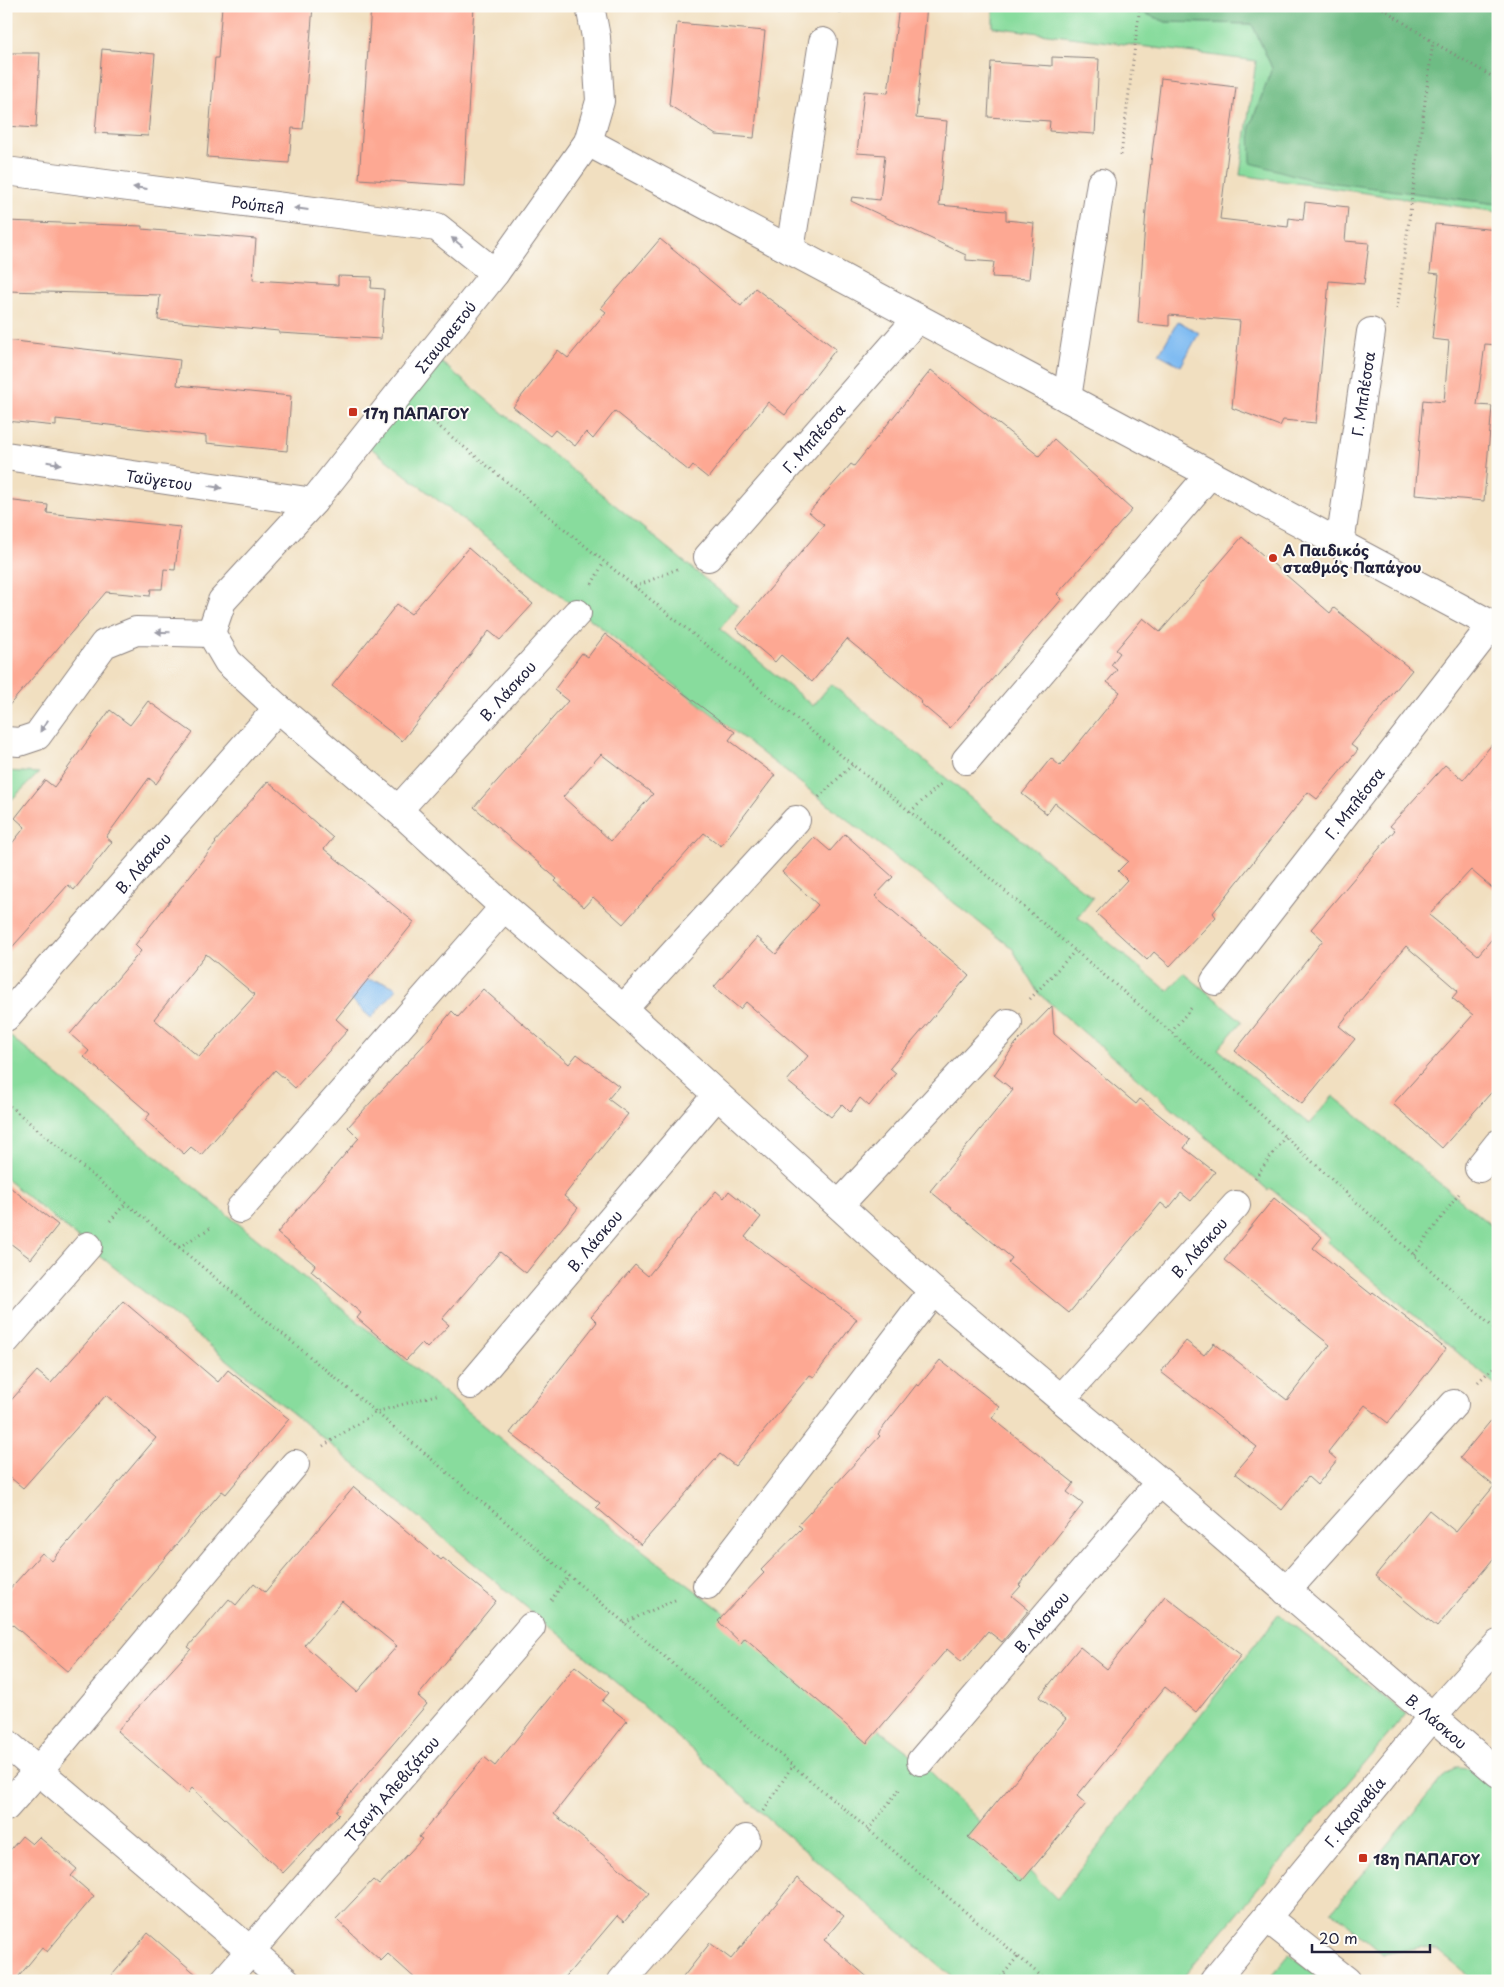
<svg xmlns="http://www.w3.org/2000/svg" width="1504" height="1987" font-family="'Playpen Sans',sans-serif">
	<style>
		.green { fill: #88dc9d; stroke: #557f6c }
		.forest { fill: #6ebc84; stroke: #486f60 }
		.water { fill: #7fbbf2; stroke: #506e96 }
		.building { fill: #fda893; fill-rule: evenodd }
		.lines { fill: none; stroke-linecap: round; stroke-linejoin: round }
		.street-casing { stroke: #8a807e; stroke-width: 30 }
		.path { stroke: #8a807e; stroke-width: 3; stroke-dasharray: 1 4; stroke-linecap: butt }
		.street { stroke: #fff; stroke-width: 28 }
		.oneway { fill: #9c9ca7 }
		.poi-dot { fill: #c8321e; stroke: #fdfcf7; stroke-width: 2 }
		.labels { text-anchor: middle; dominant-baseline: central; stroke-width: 4; stroke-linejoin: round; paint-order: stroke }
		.street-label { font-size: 15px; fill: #22223b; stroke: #fdfcf7 }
		.poi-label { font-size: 15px; font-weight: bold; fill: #22223b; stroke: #fdfcf7; text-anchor: start }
	</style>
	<rect width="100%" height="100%" fill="#fdfcf7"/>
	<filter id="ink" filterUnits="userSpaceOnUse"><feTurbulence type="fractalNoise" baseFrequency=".02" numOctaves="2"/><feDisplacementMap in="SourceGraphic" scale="10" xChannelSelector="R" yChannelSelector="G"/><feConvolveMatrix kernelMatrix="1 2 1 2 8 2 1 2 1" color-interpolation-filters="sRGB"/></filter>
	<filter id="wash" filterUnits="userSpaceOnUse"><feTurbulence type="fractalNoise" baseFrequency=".0096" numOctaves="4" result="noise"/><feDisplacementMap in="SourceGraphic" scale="20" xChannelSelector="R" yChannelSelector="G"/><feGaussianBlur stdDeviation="1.12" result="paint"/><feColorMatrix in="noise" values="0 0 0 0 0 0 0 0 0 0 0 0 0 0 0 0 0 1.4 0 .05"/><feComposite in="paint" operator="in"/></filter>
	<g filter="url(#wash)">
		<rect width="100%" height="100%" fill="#f1dfc0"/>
		<g class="green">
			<path d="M 993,6 L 1127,6 L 1166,22 L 1252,24 L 1272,68 L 1250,127 L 1456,199 L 1498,204 L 1498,212 L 1240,175 L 1256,61 L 993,27 Z"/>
			<path d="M 431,354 L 738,606 L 720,629 L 813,706 L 831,684 L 1093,898 L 1078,917 L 1168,991 L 1184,973 L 1242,1021 L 1218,1049 L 1309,1124 L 1333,1096 L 1498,1231 L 1498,1387 L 1327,1241 L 1329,1238 L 1270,1188 L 1268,1190 L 1038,993 L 1012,948 L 362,441 Z"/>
			<path d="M 6,771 L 39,773 L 6,805 Z"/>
			<path d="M 6,1033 L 563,1490 L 920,1761 L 1057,1899 L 1279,1614 L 1406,1714 L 1180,1981 L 957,1981 L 774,1824 L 620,1685 L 318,1434 L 6,1179 Z"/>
			<path d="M 1457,1767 L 1471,1768 L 1498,1792 L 1498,1981 L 1475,1981 L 1438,1951 L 1422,1947 L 1383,1954 L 1332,1911 L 1442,1778 Z"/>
			<path d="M 1289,1954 L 1322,1981 L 1266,1981 Z"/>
		</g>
		<path class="forest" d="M 1127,6 L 1498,6 L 1498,204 L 1312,180 L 1251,163 L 1250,127 L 1272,68 L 1252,24 L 1166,22 Z"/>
		<g class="water">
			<path d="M 1178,321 L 1199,333 L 1181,366 L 1159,354 Z"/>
			<path d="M 328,979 C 345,979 384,977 397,989 L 371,1018 Z"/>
		</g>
		<g id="blocks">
			<g class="building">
				<path d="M 222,6 L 313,6 L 303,129 L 292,128 L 289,163 L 207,157 L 215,58 L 218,58 Z"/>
				<path d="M 371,6 L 474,6 L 464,186 L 359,179 Z"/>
				<path d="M 899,6 L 927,6 L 916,118 L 947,121 L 939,205 L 1006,211 L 1006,220 L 1034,223 L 1029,279 L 992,277 L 994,262 L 966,260 L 966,255 L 851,201 L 852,197 L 880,200 L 885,155 L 857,153 L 864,91 L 888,93 Z"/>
				<path d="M 677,23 L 765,31 L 754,138 L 716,135 L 669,105 Z"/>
				<path d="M 102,49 L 155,54 L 148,136 L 95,133 Z"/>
				<path d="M 6,53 L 40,53 L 36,128 L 6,126 Z"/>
				<path d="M 1052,57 L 1099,59 L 1095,134 L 1049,131 L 1050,121 L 988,117 L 991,62 L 1052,66 Z"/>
				<path d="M 1161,78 L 1236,87 L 1220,219 L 1288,227 L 1289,218 L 1303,220 L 1305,202 L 1348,207 L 1345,241 L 1369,243 L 1364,284 L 1329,281 L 1316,423 L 1283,420 L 1280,426 L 1232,408 L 1240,321 L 1169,315 L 1169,326 L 1138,323 L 1147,196 Z"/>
				<path d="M 6,221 L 142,226 L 142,229 L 256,239 L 253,280 L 338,285 L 338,276 L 372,277 L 371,288 L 384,289 L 381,339 L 279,333 L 279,331 L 158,320 L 160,295 L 6,291 Z"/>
				<path d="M 1435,224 L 1498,230 L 1498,345 L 1485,344 L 1477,405 L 1492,406 L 1484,501 L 1415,495 L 1423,400 L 1444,402 L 1449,341 L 1432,339 L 1439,274 L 1430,273 Z"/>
				<path d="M 660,239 L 741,306 L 755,288 L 836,349 L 785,415 L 768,402 L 708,478 L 693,466 L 689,471 L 615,411 L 593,439 L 586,432 L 575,446 L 555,430 L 550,436 L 513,407 L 558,350 L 568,358 L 606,312 L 601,308 Z"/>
				<path d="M 6,340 L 180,360 L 177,385 L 291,396 L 287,451 L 206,443 L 206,436 L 56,419 L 56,426 L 6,421 Z"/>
				<path d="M 931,370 L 1039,456 L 1054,439 L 1132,510 L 1057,594 L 1062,599 L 950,728 L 920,703 L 922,701 L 847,639 L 812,682 L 781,655 L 775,662 L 736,629 L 824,525 L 809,512 L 851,464 L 854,466 Z"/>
				<path d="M 6,500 L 48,505 L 47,513 L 180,527 L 175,570 L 164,569 L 162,589 L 151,589 L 150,596 L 106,592 L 6,709 Z"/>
				<path d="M 1242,537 L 1330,613 L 1334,608 L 1412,670 L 1351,745 L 1358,750 L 1317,799 L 1308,792 L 1213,913 L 1216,917 L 1170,966 L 1154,952 L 1147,960 L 1096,913 L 1127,880 L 1118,871 L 1128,861 L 1055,803 L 1047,814 L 1022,794 L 1051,758 L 1060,766 L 1120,692 L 1107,682 L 1117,670 L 1111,665 L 1120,653 L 1116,650 L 1143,618 L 1160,632 Z"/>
				<path d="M 468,548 L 533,604 L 500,640 L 489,631 L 402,741 L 332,686 L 397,604 L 411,614 Z"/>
				<path d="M 605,634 L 735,732 L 729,740 L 775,775 L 721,846 L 704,833 L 623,924 L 593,897 L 584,907 L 555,881 L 557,879 L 474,807 L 568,701 L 554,690 L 582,653 L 588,657 ZM 601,754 L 653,794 L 611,841 L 563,797 Z"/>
				<path d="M 148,701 L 193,733 L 156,784 L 149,778 L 106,837 L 112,842 L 74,890 L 68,885 L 6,954 L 6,851 L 25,827 L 15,818 L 45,780 L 54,787 L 110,710 L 130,725 Z"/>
				<path d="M 1498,737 L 1498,893 L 1471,870 L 1429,915 L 1478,955 L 1498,932 L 1498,1085 L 1442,1148 L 1393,1104 L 1473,1015 L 1452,998 L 1458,991 L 1406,946 L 1339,1026 L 1355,1039 L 1302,1104 L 1235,1051 L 1323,940 L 1311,929 L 1395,830 L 1390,826 L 1445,765 L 1463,780 Z"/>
				<path d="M 268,781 L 333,838 L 324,849 L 414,922 L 336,1019 L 348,1030 L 295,1088 L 275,1070 L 201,1155 L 191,1147 L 184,1154 L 145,1120 L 150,1114 L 84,1057 L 89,1051 L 70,1034 L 141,951 L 135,945 L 216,843 L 215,842 ZM 206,954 L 255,995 L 199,1057 L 154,1019 Z"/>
				<path d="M 845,834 L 893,877 L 875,896 L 969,975 L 890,1068 L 896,1073 L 869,1106 L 860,1098 L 850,1112 L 842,1104 L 831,1117 L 787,1081 L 808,1056 L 746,1002 L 740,1009 L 714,987 L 757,937 L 776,954 L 818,905 L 782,872 L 814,837 L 830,851 Z"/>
				<path d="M 483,989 L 569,1064 L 577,1054 L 619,1086 L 608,1099 L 628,1114 L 564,1196 L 578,1208 L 526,1273 L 500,1252 L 442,1319 L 449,1325 L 427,1348 L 422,1343 L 406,1360 L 357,1318 L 361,1313 L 311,1271 L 315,1265 L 277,1233 L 359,1138 L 348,1127 L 431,1037 L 452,1011 L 458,1017 Z"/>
				<path d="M 1052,1006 L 1054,1034 L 1136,1104 L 1140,1099 L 1190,1140 L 1184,1148 L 1215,1172 L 1191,1201 L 1181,1193 L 1168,1209 L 1161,1203 L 1069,1313 L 1008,1263 L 1012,1258 L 930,1191 L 1013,1090 L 994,1075 L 1016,1043 Z"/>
				<path d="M 6,1184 L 58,1225 L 31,1259 L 6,1240 Z"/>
				<path d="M 716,1191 L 724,1198 L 729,1191 L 761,1217 L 745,1237 L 857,1319 L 814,1377 L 810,1375 L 735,1466 L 720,1454 L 641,1545 L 596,1507 L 600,1503 L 510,1433 L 597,1322 L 591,1316 L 635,1265 L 648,1276 Z"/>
				<path d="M 1274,1198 L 1322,1237 L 1313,1248 L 1371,1294 L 1373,1292 L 1446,1349 L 1388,1423 L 1365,1405 L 1328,1452 L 1337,1460 L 1317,1485 L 1308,1477 L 1282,1510 L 1235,1473 L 1257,1447 L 1161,1372 L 1186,1341 L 1204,1355 L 1214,1343 L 1287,1400 L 1330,1345 L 1224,1260 Z"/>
				<path d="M 123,1301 L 218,1382 L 228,1370 L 289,1419 L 226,1494 L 222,1491 L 68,1672 L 6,1619 L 6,1593 L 42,1553 L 52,1561 L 156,1438 L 106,1395 L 23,1488 L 6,1474 L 6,1406 L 37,1371 L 51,1383 Z"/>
				<path d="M 940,1360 L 1000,1407 L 992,1418 L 1074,1483 L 1067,1492 L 1083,1504 L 1019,1585 L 1021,1586 L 1012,1596 L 1029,1610 L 1002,1642 L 988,1631 L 962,1662 L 947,1649 L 867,1743 L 745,1638 L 741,1643 L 718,1621 L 764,1573 L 761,1570 L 802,1528 L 798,1525 L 880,1436 L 878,1434 L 917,1384 L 919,1386 Z"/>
				<path d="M 1498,1412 L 1498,1553 L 1437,1627 L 1375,1576 L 1429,1510 L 1456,1532 L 1494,1486 L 1460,1458 Z"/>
				<path d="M 354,1487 L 441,1560 L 443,1558 L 496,1601 L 418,1696 L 427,1704 L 336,1811 L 339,1814 L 283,1873 L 192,1788 L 188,1793 L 117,1731 L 191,1649 L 188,1647 L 229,1599 L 236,1605 L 254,1583 L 265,1592 ZM 342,1601 L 397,1646 L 357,1692 L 304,1645 Z"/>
				<path d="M 1165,1596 L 1241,1655 L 1196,1712 L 1165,1687 L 1077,1796 L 1086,1804 L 1022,1881 L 968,1837 L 1066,1719 L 1039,1697 L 1080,1647 L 1107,1669 Z"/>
				<path d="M 575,1666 L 609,1693 L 602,1701 L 627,1721 L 554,1814 L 649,1893 L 624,1922 L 617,1916 L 562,1981 L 418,1981 L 388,1954 L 381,1961 L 336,1919 L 373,1880 L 379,1885 L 422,1839 L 419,1837 L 484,1757 L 495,1766 Z"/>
				<path d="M 22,1836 L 32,1844 L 39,1837 L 77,1869 L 71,1876 L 94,1896 L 47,1952 L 42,1948 L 15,1981 L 6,1981 L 6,1855 Z"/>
				<path d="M 797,1878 L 844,1916 L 824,1940 L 872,1981 L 680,1981 L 710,1943 L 731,1959 Z"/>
				<path d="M 148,1933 L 204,1981 L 107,1981 Z"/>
			</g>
		</g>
	</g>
	<g filter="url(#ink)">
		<use href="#blocks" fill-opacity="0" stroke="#8a807e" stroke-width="1"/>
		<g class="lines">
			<defs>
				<g id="street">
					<path d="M 588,142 L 1498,628"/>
					<path id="s1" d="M 6,171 L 437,227 L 495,273"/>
					<path d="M 790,250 L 823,42"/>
					<path d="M 1067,398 L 1101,183"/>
					<path id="s2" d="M 6,456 L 313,502"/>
					<path id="s3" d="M 1340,544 L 1371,332"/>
					<path id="s4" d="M 708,557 L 918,318"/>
					<path id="s5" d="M 211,633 L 228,662 L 278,708 L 398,810 L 504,907 L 623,1009 L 933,1291 L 1160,1482 L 1498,1773"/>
					<path id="s6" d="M 211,633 L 222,601 L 313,502 L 495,273 L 588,142 L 600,101 L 596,37 L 590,6"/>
					<path d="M 6,741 L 19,742 L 37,736 L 104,644 L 136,631 L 211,633"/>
					<path d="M 966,760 L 1210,474"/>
					<path id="s7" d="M 398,810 L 577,613"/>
					<path id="s8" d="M 1215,981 L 1492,625"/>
					<path d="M 623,1009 L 796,820"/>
					<path id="s9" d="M 6,1017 L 278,708"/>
					<path d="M 1479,1168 L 1498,1144"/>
					<path d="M 839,1205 L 1008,1023"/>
					<path d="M 240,1209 L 504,907"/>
					<path d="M 6,1340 L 88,1246"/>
					<path id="s10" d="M 471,1385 L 717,1095"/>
					<path id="s11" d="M 1061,1399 L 1236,1205"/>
					<path d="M 707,1585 L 933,1291"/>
					<path d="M 1286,1591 L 1454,1404"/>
					<path d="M 6,1743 L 286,1981"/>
					<path id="s12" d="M 921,1761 L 1160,1482"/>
					<path d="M 6,1807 L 38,1771 L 295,1464"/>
					<path d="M 1267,1918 L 1347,1981"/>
					<path id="s13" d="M 224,1981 L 531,1627"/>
					<path d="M 622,1981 L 746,1839"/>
					<path id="s14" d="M 1214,1981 L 1432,1717 L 1498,1644"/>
				</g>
			</defs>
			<use href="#street" class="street-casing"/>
			<g class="path">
				<path d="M 1379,6 L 1433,42 L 1498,80"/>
				<path d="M 840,13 L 841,6"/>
				<path d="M 1121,155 L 1140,6"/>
				<path d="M 1397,309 L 1433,42"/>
				<path d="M 425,415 L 952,846 L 1171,1032 L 1498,1332"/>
				<path d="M 592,584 L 604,562"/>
				<path d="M 635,587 L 677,569"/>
				<path d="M 819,797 L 852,765"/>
				<path d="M 910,812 L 942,783"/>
				<path d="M 1030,999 L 1075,951"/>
				<path d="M 1171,1032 L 1193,1006"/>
				<path d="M 6,1103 L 376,1412 L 1047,1981"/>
				<path d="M 1255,1178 L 1285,1137"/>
				<path d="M 110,1221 L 126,1203"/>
				<path d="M 179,1247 L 212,1227"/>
				<path d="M 1414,1255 L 1459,1194"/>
				<path d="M 1478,1382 L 1498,1363"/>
				<path d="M 323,1446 L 376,1412 L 439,1394"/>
				<path d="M 551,1600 L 569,1576"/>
				<path d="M 624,1623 L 677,1599"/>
				<path d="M 764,1811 L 792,1766"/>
				<path d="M 868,1830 L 901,1787"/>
				<path d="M 998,1981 L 1018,1956"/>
			</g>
			<use href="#street" class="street"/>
		</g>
		<defs><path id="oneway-solid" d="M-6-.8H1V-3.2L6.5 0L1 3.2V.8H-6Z" transform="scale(1.25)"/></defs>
		<g class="oneway">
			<use href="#oneway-solid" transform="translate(140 188) rotate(-173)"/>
			<use href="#oneway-solid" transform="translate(301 209) rotate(-173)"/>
			<use href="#oneway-solid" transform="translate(457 242) rotate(-141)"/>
			<use href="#oneway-solid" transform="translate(54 463) rotate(9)"/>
			<use href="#oneway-solid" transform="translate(215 487) rotate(9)"/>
			<use href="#oneway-solid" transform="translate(163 632) rotate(-179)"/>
			<use href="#oneway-solid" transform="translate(44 726) rotate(124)"/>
		</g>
	</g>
	<g class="poi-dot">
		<rect x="348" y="407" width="10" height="10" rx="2.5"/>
		<circle cx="1273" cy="558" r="5"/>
		<rect x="1358" y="1853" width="10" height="10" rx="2.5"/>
	</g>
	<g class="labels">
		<g class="street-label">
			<text stroke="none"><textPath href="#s1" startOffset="254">Ρούπελ</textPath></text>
			<text stroke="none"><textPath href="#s6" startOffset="380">Σταυραετού</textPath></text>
			<text stroke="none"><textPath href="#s3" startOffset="152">Γ. Μπλέσσα</textPath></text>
			<text stroke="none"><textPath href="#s4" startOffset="159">Γ. Μπλέσσα</textPath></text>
			<text stroke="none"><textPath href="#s2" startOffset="155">Ταϋγετου</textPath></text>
			<text stroke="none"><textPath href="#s7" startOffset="162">Β. Λάσκου</textPath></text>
			<text stroke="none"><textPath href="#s8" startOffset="226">Γ. Μπλέσσα</textPath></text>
			<text stroke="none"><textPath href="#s9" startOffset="206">Β. Λάσκου</textPath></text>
			<text stroke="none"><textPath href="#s10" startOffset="190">Β. Λάσκου</textPath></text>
			<text stroke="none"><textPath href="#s11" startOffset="205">Β. Λάσκου</textPath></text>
			<text stroke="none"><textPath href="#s12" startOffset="184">Β. Λάσκου</textPath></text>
			<text stroke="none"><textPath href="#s5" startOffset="1641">Β. Λάσκου</textPath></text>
			<text stroke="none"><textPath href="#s13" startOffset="255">Τζανή Αλεβιζάτου</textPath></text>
			<text stroke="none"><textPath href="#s14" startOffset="220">Γ. Καρναβία</textPath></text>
		</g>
		<g class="poi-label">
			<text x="363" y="412">17η ΠΑΠΑΓΟΥ</text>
			<text x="1283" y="549">Α Παιδικός<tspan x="1283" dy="17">σταθμός Παπάγου</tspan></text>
			<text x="1373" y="1858">18η ΠΑΠΑΓΟΥ</text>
		</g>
	</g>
	<rect width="1504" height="1987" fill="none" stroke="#fdfcf7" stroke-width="25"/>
	<path d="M1312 1944v8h118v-8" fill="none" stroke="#22223b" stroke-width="2.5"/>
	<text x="1319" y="1944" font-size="15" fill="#22223b" stroke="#fdfcf7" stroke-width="4" paint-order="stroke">20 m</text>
</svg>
